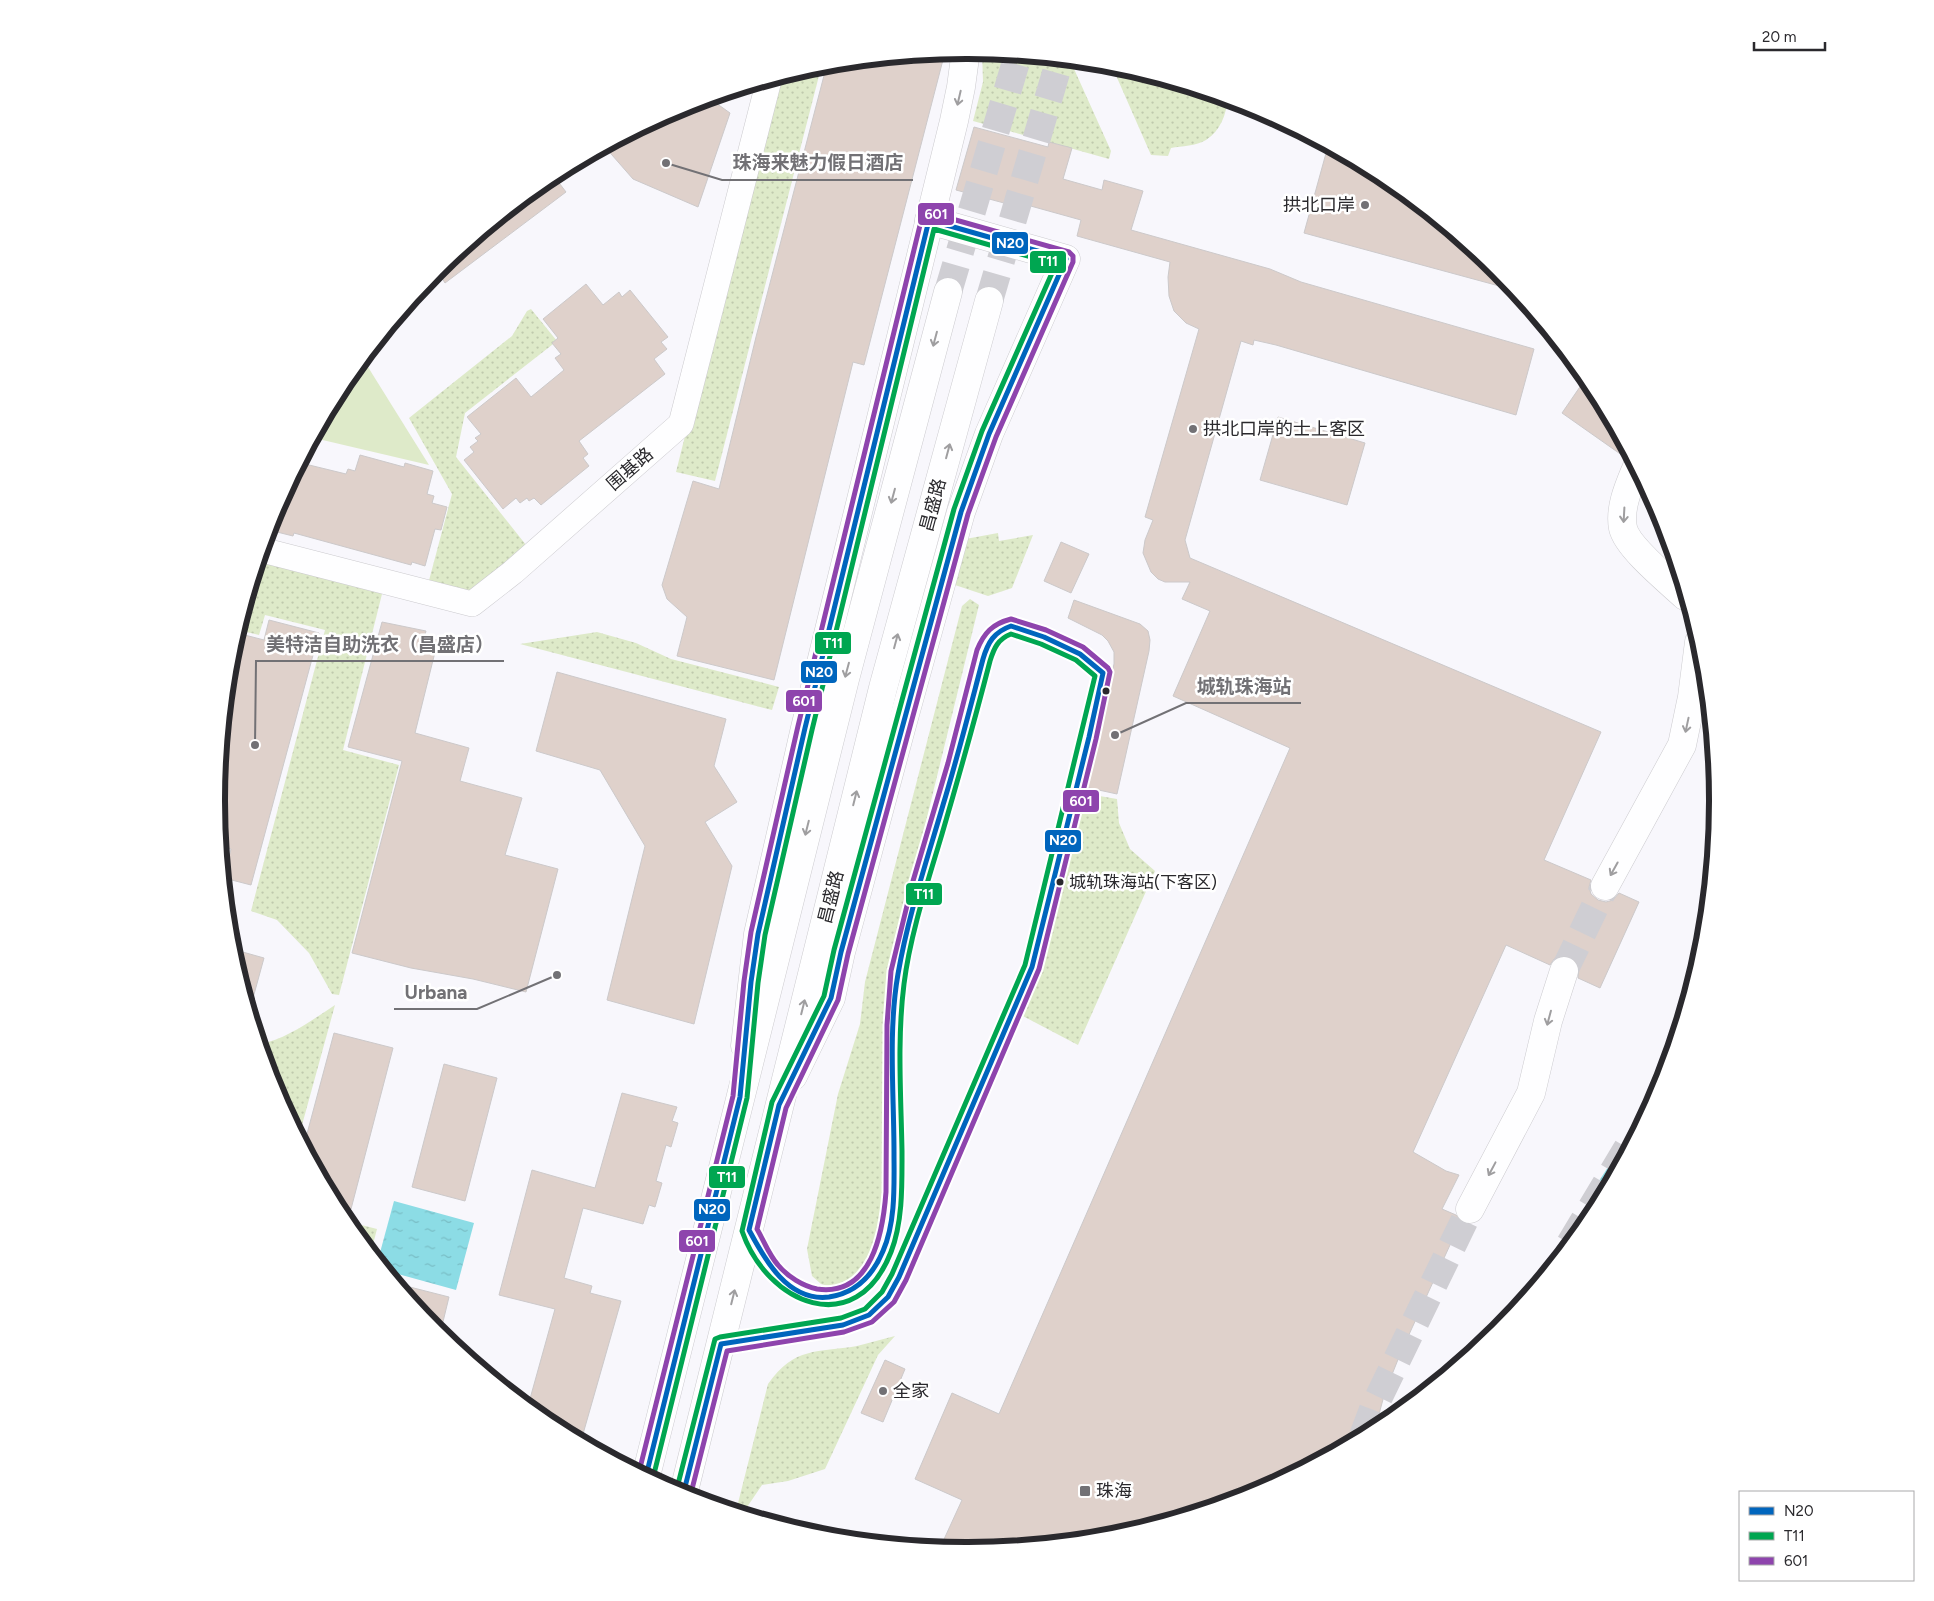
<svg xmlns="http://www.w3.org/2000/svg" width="1934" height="1601" font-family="Figtree,'Noto Sans SC',sans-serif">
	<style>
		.grass { fill: url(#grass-dots) }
		.park { fill: #deeac9 }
		.water { fill: url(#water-ripples) }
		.building { fill: #dfd1cb; stroke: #ccc9ca }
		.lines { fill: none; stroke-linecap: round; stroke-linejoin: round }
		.secondary-tunnel { stroke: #cfced3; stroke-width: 28; stroke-dasharray: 28 14; stroke-linecap: butt }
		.primary-tunnel { stroke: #cfced3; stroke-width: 28; stroke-dasharray: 28 14; stroke-linecap: butt }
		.motorway-tunnel { stroke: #cfced3; stroke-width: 28; stroke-dasharray: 28 14; stroke-linecap: butt }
		.minor-casing { stroke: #cccbcf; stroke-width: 26 }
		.tertiary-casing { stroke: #cccbcf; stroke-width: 29 }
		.secondary-casing { stroke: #cccbcf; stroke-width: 29 }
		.primary-casing { stroke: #cccbcf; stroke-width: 29 }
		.minor { stroke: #fefeff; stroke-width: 25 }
		.tertiary { stroke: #fefeff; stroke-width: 28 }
		.secondary { stroke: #fefeff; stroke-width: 28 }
		.primary { stroke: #fefeff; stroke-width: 28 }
		.bus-1-casing { stroke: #fff; stroke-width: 9 }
		.bus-2-casing { stroke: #fff; stroke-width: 9 }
		.bus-3-casing { stroke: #fff; stroke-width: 9 }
		.bus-1 { stroke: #0065bd; stroke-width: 5 }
		.bus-2 { stroke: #00a651; stroke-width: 5 }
		.bus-3 { stroke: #8e44ad; stroke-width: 5 }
		.oneway { stroke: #9f9ea0 }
		.poi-dot { fill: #727175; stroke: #fff; stroke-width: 2 }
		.bus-dot { fill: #2a292d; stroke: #fff; stroke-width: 2 }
		.labels { text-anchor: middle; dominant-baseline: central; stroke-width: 5; stroke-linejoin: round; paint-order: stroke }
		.bus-label { font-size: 17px; fill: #2a292d; stroke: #fff; text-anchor: start }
		.poi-label { font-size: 18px; fill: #2a292d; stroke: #fff; text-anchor: start }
		.street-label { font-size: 18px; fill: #2a292d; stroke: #fff }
		.rim { fill: none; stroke: #2a292d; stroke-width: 6 }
		.leader { fill: none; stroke: #727175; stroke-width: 2 }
		.callout-dot { fill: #727175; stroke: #fff; stroke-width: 2 }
		.callout-label { font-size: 19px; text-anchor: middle; font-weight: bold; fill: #727175; stroke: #fff; stroke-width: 5; stroke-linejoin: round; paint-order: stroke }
		.line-badge { stroke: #fff; stroke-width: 2 }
		.badge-label { font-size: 14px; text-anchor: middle; font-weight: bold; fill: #fff }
	</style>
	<defs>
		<pattern id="grass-dots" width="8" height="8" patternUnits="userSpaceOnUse" patternTransform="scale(1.25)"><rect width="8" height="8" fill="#deeac9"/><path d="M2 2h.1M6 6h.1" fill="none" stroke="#bfc9ad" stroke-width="1.8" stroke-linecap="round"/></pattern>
		<pattern id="water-ripples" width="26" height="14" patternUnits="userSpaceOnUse" patternTransform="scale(1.25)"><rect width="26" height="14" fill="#8cdce5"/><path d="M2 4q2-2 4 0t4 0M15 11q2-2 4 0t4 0" fill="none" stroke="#79bdc5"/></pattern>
	</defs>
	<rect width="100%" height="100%" fill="#f8f7fc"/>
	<g class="grass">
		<path d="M 982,51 L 1070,60 L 1111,151 L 1109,159 L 973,121 L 983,82 Z"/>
		<path d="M 822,64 L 715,481 L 676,472 L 775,78 Z"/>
		<path d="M 1111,64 L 1227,99 C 1227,114 1220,131 1206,140 C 1196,146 1182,146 1171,148 L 1168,156 L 1151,155 Z"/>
		<path d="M 531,309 L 557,341 L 465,413 L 456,457 L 530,550 L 471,600 L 427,588 L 452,494 L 409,418 L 512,336 L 527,311 Z"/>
		<path d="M 998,533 L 999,541 L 1033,535 L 1012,588 L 988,596 L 949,583 L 960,540 Z"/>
		<path d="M 261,554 L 384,586 L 343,750 L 399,765 L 339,995 L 332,994 L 309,953 L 277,920 L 251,911 L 325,630 L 265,615 L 259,635 L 238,630 Z"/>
		<path d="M 970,599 L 979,605 L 904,911 L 892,975 L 888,1030 L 889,1166 L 886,1222 L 872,1266 L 864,1275 L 847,1288 L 835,1288 L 821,1284 L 812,1276 L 807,1249 L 838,1094 L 860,1024 L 865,982 L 962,606 Z"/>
		<path d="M 597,632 L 636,643 L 671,659 L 779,687 L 772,710 L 520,644 Z"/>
		<path d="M 1082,793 L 1117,799 L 1119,823 L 1130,849 L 1155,871 L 1078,1045 L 1019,1014 L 1040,970 Z"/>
		<path d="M 335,1005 L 299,1136 L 274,1087 L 260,1044 C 287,1039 312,1020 335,1005 Z"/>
		<path d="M 346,1221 L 377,1229 L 371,1252 Z"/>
		<path d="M 895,1336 L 878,1355 L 825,1469 L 788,1481 L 762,1485 L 743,1513 L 736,1511 L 768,1384 C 795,1346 817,1353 857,1346 C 870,1343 882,1339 895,1336 Z"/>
	</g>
	<path class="park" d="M 363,359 L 429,465 L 314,438 L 343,383 Z"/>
	<g class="water">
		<path d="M 1661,1085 L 1660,1088 L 1595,1210 L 1588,1198 Z"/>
		<path d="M 394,1201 L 474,1223 L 456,1290 L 387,1271 L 378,1260 Z"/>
	</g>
	<g class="building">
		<path d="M 945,52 L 864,365 L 853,362 L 774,680 L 677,656 L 687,617 L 667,599 L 662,585 L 693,481 L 719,489 L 756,337 L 827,64 Z"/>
		<path d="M 709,98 L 730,113 L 698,207 L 633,179 L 605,147 L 680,107 Z"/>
		<path d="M 974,127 L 1048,147 L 1049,142 L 1072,148 L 1063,179 L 1102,190 L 1104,180 L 1143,191 L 1131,230 L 1270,269 L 1301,282 L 1534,349 L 1516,415 L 1276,345 L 1254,340 L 1253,345 L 1241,341 L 1185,540 L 1190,558 L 1601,732 L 1544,860 L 1591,880 L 1589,887 L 1591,894 L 1598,900 L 1606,902 L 1613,900 L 1619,893 L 1639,902 L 1600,988 L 1578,978 L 1579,967 L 1576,961 L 1569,956 L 1560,956 L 1554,959 L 1550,965 L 1506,945 L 1413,1152 L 1446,1171 L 1459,1175 L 1442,1209 L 1456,1215 L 1461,1221 L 1401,1352 L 1385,1392 L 1375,1429 L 1254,1494 L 1113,1537 L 967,1551 L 940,1548 L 962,1500 L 915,1479 L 952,1393 L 999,1414 L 1290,748 L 1173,696 L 1210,611 L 1182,599 L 1190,582 L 1165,582 L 1158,579 L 1151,572 L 1143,553 L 1145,540 L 1153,520 L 1145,517 L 1199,329 L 1186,323 L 1174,311 L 1169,296 L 1168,277 L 1170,262 L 1077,236 L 1081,220 L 1027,205 L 1026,209 L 956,190 Z"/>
		<path d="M 1328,146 L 1384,177 L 1498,270 L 1514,290 L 1304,233 Z"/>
		<path d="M 553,175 L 566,192 L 445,283 L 437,270 Z"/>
		<path d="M 586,284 L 603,305 L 619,292 L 622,297 L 630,290 L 668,337 L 661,342 L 667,349 L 654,359 L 665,374 L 579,441 L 588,454 L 583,458 L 589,466 L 541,505 L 534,498 L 529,501 L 527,498 L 520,503 L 516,498 L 503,509 L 464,460 L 474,452 L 470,447 L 478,441 L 475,438 L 481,434 L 467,417 L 516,378 L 531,397 L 564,370 L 555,358 L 561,354 L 552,343 L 558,338 L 543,319 Z"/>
		<path d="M 1586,378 L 1591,384 L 1629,455 L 1626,458 L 1562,413 Z"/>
		<path d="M 1278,417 L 1365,443 L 1347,505 L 1260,480 Z"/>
		<path d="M 360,455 L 404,467 L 405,463 L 433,471 L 427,494 L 434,496 L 432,503 L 447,507 L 441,530 L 435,529 L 425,566 L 412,562 L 411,565 L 294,533 L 293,536 L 269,530 L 274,513 L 301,463 L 346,474 L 348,469 L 355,471 Z"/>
		<path d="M 1061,542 L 1089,554 L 1071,593 L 1044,581 Z"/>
		<path d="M 1074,600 L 1140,624 L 1148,631 L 1150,640 L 1149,651 L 1117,794 L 1085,787 L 1114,664 L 1114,652 L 1108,641 L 1102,635 L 1068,618 Z"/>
		<path d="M 269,620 L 319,633 L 251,885 L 224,878 L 231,849 L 221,847 L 216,800 L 231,656 L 233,646 L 237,633 L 264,640 Z"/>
		<path d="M 382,622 L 426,631 L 424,638 L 438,640 L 415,733 L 469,748 L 460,781 L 522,798 L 505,855 L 558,869 L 526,992 L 473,979 L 411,968 L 352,953 L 402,761 L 348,747 Z"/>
		<path d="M 557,672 L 726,719 L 714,766 L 737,802 L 705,822 L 732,866 L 694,1024 L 607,1000 L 645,846 L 600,770 L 536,751 Z"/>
		<path d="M 232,949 L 264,958 L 250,1009 Z"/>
		<path d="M 334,1033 L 393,1048 L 351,1209 L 337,1206 L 304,1145 Z"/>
		<path d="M 444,1064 L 497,1078 L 465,1201 L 412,1187 Z"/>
		<path d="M 622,1093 L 677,1107 L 672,1121 L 678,1123 L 671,1147 L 666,1145 L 656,1181 L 662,1183 L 655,1207 L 649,1205 L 643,1224 L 583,1208 L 564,1278 L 592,1286 L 590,1293 L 621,1301 L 581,1441 L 550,1424 L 528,1406 L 555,1309 L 499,1295 L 532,1170 L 595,1188 Z"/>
		<path d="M 398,1284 L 449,1297 L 440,1334 L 436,1331 Z"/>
		<path d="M 885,1360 L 905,1369 L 883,1422 L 861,1413 Z"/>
	</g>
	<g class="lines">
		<g class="secondary-tunnel">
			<path d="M 1564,971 L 1605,886"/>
			<path d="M 1363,1436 L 1374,1407 L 1470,1209"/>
		</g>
		<g class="primary-tunnel">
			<path d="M 948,292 L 1018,55"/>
			<path d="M 989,301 L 1060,59"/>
		</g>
		<path class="motorway-tunnel" d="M 1570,1244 L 1634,1137"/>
		<defs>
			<path id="minor" d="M 262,550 L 472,604 L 513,572 L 681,424 L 769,80"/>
			<g id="tertiary">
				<path d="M 745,1046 L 758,934 L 805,728 L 954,121 L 961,87 L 966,50"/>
				<path d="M 793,1076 L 831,998 L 841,952 L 902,725 L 961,512 L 989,434 L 1066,259 L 929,220"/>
			</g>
			<g id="secondary">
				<path d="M 1636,469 C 1629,486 1619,508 1623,528 C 1627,547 1670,582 1685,596"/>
				<path d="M 1605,886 L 1682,745 L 1692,697 L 1699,642"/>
				<path d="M 1470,1209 L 1531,1093 L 1548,1021 L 1564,971"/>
			</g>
			<g id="primary">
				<path d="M 646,1476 L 845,679 L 948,292"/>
				<path d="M 683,1495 L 883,688 L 989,301"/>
			</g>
		</defs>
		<use href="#minor" class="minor-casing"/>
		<use href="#tertiary" class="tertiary-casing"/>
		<use href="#secondary" class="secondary-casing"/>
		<use href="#primary" class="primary-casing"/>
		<use href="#minor" class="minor"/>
		<use href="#tertiary" class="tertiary"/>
		<use href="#secondary" class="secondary"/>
		<use href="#primary" class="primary"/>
		<defs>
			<path id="bus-1" d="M 646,1476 L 740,1097 L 751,982 L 758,934 L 805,728 L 929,220 L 1066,259 L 989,434 L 961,512 L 841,952 L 831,998 L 779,1105 L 749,1230 C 765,1260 788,1302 829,1297 C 856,1293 873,1275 883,1251 C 896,1221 894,1184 894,1152 C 894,1094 888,1031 898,974 C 908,916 927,860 943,805 C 958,756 970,708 983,659 C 988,642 994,632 1011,626 L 1044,637 L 1080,654 L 1103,673 L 1089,737 L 1032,967 L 899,1277 L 888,1297 L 869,1315 L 843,1325 L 721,1344 L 683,1495"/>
			<path id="bus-2" d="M 653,1478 L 747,1098 L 758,983 L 765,935 L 812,730 L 934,229 L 1056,264 L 982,431 L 954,509 L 834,950 L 824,996 L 772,1102 L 742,1231 C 767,1304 856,1342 891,1252 C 903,1221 902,1184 902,1151 C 901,1096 897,1039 904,984 C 910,935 928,881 942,834 C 959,776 975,719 990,661 C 994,648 998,639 1011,634 L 1041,644 L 1076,660 L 1095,676 L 1025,965 L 892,1274 L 882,1292 L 865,1309 L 841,1318 L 720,1337 L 715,1339 L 676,1492"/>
			<path id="bus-3" d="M 639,1472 L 733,1096 L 744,981 L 751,932 L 798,726 L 922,217 L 925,214 L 931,213 L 1069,252 L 1073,256 L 1073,262 L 996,437 L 968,514 L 848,954 L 838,1000 L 786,1108 L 757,1229 C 764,1241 769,1255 778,1265 C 788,1277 803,1286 817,1289 C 872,1297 883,1232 886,1192 L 887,1025 L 891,971 L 913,881 L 948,763 L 977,650 C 984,633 992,624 1011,619 L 1046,630 L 1083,647 L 1108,668 L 1110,672 L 1096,739 L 1039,969 L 906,1280 L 894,1302 L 872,1322 L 844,1332 L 727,1351 L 690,1497"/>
		</defs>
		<use href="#bus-1" class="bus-1-casing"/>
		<use href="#bus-2" class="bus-2-casing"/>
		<use href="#bus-3" class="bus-3-casing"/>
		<use href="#bus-1" class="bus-1"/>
		<use href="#bus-2" class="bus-2"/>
		<use href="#bus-3" class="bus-3"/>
	</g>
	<defs><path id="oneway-shaft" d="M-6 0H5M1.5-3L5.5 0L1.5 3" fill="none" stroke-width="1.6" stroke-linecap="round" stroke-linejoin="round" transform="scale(1.25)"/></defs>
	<g class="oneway">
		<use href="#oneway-shaft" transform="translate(959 98) rotate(103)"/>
		<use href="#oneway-shaft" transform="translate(935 339) rotate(105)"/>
		<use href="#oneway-shaft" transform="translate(948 451) rotate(-75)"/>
		<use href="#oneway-shaft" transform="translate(893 496) rotate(105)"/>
		<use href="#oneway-shaft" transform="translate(1624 515) rotate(93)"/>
		<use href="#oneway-shaft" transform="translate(896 641) rotate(-75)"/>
		<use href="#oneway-shaft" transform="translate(847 670) rotate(105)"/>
		<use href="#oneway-shaft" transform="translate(1687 725) rotate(102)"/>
		<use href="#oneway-shaft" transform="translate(855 798) rotate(-76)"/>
		<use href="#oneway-shaft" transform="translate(807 828) rotate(104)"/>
		<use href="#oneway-shaft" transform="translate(1614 869) rotate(119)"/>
		<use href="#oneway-shaft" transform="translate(803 1007) rotate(-76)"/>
		<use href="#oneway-shaft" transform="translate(1549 1018) rotate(105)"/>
		<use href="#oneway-shaft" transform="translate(1492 1169) rotate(118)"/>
		<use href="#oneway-shaft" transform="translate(733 1297) rotate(-76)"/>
	</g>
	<g class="poi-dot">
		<circle cx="1365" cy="205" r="5"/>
		<circle cx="1193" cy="429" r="5"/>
		<circle cx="883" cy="1391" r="5"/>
		<rect x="1079" y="1485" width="12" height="12" rx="2.5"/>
	</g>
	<g class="bus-dot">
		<circle cx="1106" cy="691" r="4.5"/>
		<circle cx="1060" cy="882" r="4.5"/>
	</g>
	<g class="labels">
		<g class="bus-label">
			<text x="1069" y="882">城轨珠海站(下客区)</text>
		</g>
		<g class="poi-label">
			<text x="1355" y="205" text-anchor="end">拱北口岸</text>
			<text x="1203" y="429">拱北口岸的士上客区</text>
			<text x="893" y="1391">全家</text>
			<text x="1096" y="1491">珠海</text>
		</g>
		<g class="street-label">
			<text transform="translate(630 469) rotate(-41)">围基路</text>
			<text transform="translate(933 505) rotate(-75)">昌盛路</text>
			<text transform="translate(831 897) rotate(-76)">昌盛路</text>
		</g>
	</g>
	<path d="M0 0H1934V1601H0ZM966 59H968A741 741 0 0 1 1709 800V801A741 741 0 0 1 968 1542H966A741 741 0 0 1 225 801V800A741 741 0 0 1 966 59Z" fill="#fff" fill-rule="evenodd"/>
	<path class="rim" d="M966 59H968A741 741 0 0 1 1709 800V801A741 741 0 0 1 968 1542H966A741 741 0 0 1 225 801V800A741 741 0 0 1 966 59Z"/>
	<path class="leader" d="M666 163L722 180H913M255 745L256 661H504M1115 735L1186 703H1301M557 975L477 1009H394"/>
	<g class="callout-dot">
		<circle cx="666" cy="163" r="5"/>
		<circle cx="255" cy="745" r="5"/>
		<circle cx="1115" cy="735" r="5"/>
		<circle cx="557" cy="975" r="5"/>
	</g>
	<g class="callout-label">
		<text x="818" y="169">珠海来魅力假日酒店</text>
		<text x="380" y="651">美特洁自助洗衣（昌盛店）</text>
		<text x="1244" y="693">城轨珠海站</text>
		<text x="436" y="999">Urbana</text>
	</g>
	<g class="line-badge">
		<rect x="917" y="202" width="38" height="24" rx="5" fill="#8e44ad"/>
		<rect x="991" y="231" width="38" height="24" rx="5" fill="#0065bd"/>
		<rect x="1029" y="250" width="38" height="24" rx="5" fill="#00a651"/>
		<rect x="814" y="631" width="38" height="24" rx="5" fill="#00a651"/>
		<rect x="800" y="660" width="38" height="24" rx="5" fill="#0065bd"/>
		<rect x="785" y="689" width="38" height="24" rx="5" fill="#8e44ad"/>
		<rect x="1062" y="789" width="38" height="24" rx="5" fill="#8e44ad"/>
		<rect x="1044" y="829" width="38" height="24" rx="5" fill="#0065bd"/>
		<rect x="905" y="882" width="38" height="24" rx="5" fill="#00a651"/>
		<rect x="708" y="1165" width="38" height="24" rx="5" fill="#00a651"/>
		<rect x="693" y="1198" width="38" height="24" rx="5" fill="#0065bd"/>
		<rect x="678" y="1229" width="38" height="24" rx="5" fill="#8e44ad"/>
	</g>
	<g class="badge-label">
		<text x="936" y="219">601</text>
		<text x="1010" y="248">N20</text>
		<text x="1048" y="266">T11</text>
		<text x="833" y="648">T11</text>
		<text x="819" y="677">N20</text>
		<text x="804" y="706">601</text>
		<text x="1081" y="806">601</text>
		<text x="1063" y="845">N20</text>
		<text x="924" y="899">T11</text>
		<text x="727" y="1182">T11</text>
		<text x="712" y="1214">N20</text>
		<text x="697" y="1246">601</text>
	</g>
	<rect x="1739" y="1491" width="175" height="90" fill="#ffffff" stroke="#aaa9ab"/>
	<rect x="1749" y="1507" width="25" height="8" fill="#0065bd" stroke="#aaa9ab"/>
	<text x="1784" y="1516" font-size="15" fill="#2a292d">N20</text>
	<rect x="1749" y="1532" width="25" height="8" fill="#00a651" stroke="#aaa9ab"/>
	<text x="1784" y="1541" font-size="15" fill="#2a292d">T11</text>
	<rect x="1749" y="1557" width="25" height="8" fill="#8e44ad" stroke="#aaa9ab"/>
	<text x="1784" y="1566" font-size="15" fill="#2a292d">601</text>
	<path d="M1754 42v8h71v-8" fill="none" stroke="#2a292d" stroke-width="2.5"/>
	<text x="1762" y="42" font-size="15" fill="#2a292d" stroke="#ffffff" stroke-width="4" paint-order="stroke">20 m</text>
</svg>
